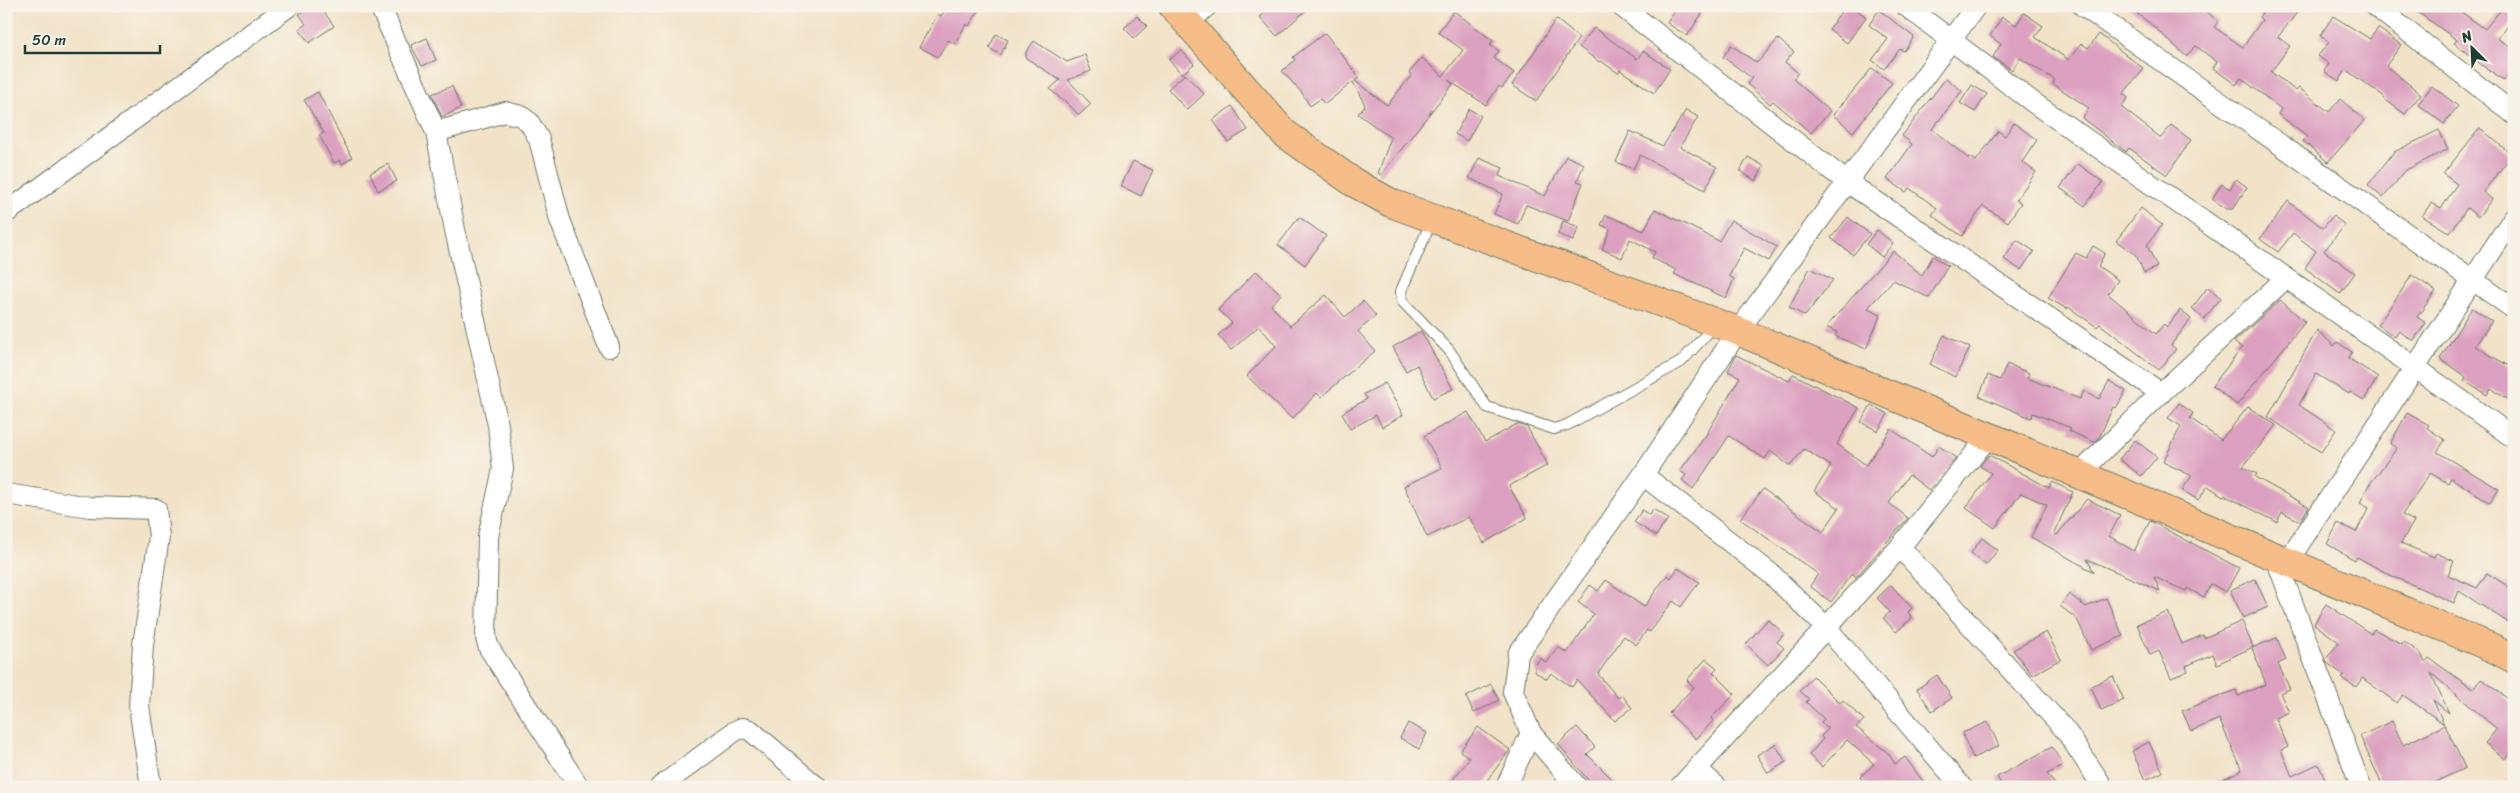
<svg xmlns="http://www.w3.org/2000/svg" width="2520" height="793" font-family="Sriracha,sans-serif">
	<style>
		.building { fill: #dca0c0 }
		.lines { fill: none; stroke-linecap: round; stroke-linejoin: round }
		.service-casing { stroke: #697768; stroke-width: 12 }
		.minor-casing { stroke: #697768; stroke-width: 22 }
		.trunk-casing { stroke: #697768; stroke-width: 30 }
		.service { stroke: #fff; stroke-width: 10 }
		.minor { stroke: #fff; stroke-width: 20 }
		.trunk { stroke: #f7bd88; stroke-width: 28 }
	</style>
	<rect width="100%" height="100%" fill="#f7f3e8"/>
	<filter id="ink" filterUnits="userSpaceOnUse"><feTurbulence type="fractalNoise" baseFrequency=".02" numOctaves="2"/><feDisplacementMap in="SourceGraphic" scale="10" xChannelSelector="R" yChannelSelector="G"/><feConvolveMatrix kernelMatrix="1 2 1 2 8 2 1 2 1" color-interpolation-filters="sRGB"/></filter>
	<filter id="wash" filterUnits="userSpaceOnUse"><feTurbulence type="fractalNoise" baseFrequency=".0096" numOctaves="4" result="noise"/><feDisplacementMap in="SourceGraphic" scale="20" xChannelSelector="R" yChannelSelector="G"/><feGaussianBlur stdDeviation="1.12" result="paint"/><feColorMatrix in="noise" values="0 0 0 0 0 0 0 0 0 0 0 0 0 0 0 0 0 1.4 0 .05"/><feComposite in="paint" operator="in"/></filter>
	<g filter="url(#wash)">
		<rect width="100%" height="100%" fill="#f2e3c8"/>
		<g id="blocks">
			<g class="building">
				<path d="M 309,6 L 320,6 L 334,26 L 309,43 L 299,29 L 306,24 L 299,14 Z"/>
				<path d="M 948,6 L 982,6 L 969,26 L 966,24 L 955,44 L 948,40 L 938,57 L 919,47 L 938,14 L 941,16 Z"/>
				<path d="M 1272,6 L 1311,6 L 1277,36 L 1260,17 Z"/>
				<path d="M 1678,6 L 1707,6 L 1687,36 L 1667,23 Z"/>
				<path d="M 1845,6 L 1852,6 L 1866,17 L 1847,43 L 1829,29 Z"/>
				<path d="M 2127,6 L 2201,6 L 2218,22 L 2214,27 L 2243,47 L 2262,20 L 2259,17 L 2267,6 L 2302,6 L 2278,37 L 2290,46 L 2271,72 L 2296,91 L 2299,88 L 2329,112 L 2340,99 L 2365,120 L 2328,162 L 2303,141 L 2307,137 L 2278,114 L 2281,109 L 2241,78 L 2236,85 L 2213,68 L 2217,62 L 2196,46 L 2186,56 L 2152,25 Z"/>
				<path d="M 2409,6 L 2453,6 L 2485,29 L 2504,6 L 2514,6 L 2514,19 L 2497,38 L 2514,49 L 2514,81 L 2507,76 L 2504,80 L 2483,66 L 2454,43 L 2457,40 Z"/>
				<path d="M 1879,10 L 1914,37 L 1904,51 L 1900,49 L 1884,69 L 1872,60 L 1888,39 L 1869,25 Z"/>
				<path d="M 1454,11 L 1493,41 L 1490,45 L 1499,51 L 1494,58 L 1514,73 L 1502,88 L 1499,86 L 1486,105 L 1448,80 L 1453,84 L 1381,175 L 1378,173 L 1391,138 L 1358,114 L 1365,105 L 1353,82 L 1325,104 L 1320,99 L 1310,106 L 1302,93 L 1282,71 L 1295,60 L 1293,57 L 1325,33 L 1359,77 L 1355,81 L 1387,105 L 1412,75 L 1409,73 L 1422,58 L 1443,76 L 1463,50 L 1438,32 Z"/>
				<path d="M 2024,13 L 2043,26 L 2035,37 L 2069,60 L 2081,43 L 2088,48 L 2099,34 L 2144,69 L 2123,94 L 2128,98 L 2121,107 L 2161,138 L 2171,125 L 2191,140 L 2167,175 L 2129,148 L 2126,152 L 2082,118 L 2089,108 L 2053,84 L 2055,80 L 2020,58 L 2012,70 L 1993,57 L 2001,44 L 1990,36 L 2002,17 L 2016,25 Z"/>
				<path d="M 1137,16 L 1147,26 L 1134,38 L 1124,28 Z"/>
				<path d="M 2333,16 L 2370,39 L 2378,28 L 2401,45 L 2386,66 L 2421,94 L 2405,114 L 2384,99 L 2385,97 L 2346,70 L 2339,81 L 2324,71 L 2329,64 L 2318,56 L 2329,42 L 2320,36 Z"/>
				<path d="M 1556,19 L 1579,38 L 1536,101 L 1512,85 Z"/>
				<path d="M 1594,28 L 1637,59 L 1643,51 L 1670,69 L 1654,93 L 1620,70 L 1618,73 L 1601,61 L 1599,62 L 1579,47 Z"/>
				<path d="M 996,34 L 1008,40 L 1001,55 L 989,48 Z"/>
				<path d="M 427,38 L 436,60 L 422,66 L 411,45 Z"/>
				<path d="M 1778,39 L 1794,52 L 1785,62 L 1798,73 L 1793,79 L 1830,111 L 1811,133 L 1773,101 L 1770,104 L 1747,84 L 1752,78 L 1723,57 L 1731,45 L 1757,63 Z"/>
				<path d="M 1034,41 L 1067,62 L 1085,55 L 1091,71 L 1068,80 L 1091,104 L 1079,115 L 1064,100 L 1063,101 L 1050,89 L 1060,80 L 1026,58 L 1026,52 Z"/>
				<path d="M 1181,50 L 1194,64 L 1182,74 L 1169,60 Z"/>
				<path d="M 1872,68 L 1892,83 L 1853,132 L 1833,115 Z"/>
				<path d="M 1185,74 L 1204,94 L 1187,110 L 1168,89 Z"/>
				<path d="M 1946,78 L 1962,91 L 1932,129 L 1969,159 L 1971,157 L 1976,161 L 1998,131 L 2005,136 L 2014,123 L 2037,140 L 2022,162 L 2036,172 L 2016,200 L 2021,203 L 2008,222 L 1983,206 L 1962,236 L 1932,215 L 1937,208 L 1909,188 L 1906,192 L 1887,179 L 1912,144 L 1902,136 Z"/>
				<path d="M 1972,85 L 1987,94 L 1975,112 L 1960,103 Z"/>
				<path d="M 452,86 L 461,108 L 442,117 L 432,94 Z"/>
				<path d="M 2432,86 L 2458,106 L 2444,124 L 2418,104 Z"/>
				<path d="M 318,92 L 352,158 L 342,164 L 340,160 L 334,163 L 319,135 L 324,133 L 304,100 Z"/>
				<path d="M 1232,106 L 1248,130 L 1228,142 L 1213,120 Z"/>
				<path d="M 1469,109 L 1481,116 L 1467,141 L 1455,134 Z"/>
				<path d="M 1686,110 L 1698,117 L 1680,147 L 1717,167 L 1705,190 L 1640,155 L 1633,169 L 1616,162 L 1630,131 L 1663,146 Z"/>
				<path d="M 2480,128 L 2512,155 L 2483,192 L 2492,199 L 2478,217 L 2467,208 L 2450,233 L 2422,216 L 2431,203 L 2441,209 L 2457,184 L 2443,174 Z"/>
				<path d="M 2439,130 L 2448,149 L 2406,170 L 2383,198 L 2368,185 L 2394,152 Z"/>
				<path d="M 1566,156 L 1584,164 L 1577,181 L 1583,183 L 1568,221 L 1526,205 L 1518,224 L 1494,214 L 1503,194 L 1469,178 L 1479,158 L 1503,168 L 1499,176 L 1545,196 Z"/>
				<path d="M 1748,157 L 1764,166 L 1756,181 L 1740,171 Z"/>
				<path d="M 1133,161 L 1153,170 L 1141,196 L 1121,186 Z"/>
				<path d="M 388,164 L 397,181 L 378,191 L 370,173 Z"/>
				<path d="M 2078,164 L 2103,182 L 2085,206 L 2060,188 Z"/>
				<path d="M 2236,179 L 2247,187 L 2233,209 L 2227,209 L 2212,199 L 2222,184 L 2230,189 Z"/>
				<path d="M 2288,201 L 2323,228 L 2333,216 L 2345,225 L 2324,251 L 2355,273 L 2340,294 L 2305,268 L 2316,251 L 2293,233 L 2278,252 L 2260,239 Z"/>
				<path d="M 2141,208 L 2162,225 L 2147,245 L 2157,267 L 2144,273 L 2136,255 L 2116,241 Z"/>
				<path d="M 1655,209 L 1719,241 L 1731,220 L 1777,247 L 1769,261 L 1744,248 L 1729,276 L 1734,279 L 1726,298 L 1674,274 L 1676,270 L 1652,258 L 1655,252 L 1630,239 L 1622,258 L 1602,249 L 1610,229 L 1601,225 L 1606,215 L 1644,231 Z"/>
				<path d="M 1299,217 L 1326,236 L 1305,265 L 1278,245 Z"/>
				<path d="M 1848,217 L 1870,234 L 1853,255 L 1831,238 Z"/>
				<path d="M 1563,221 L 1579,227 L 1573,241 L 1558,234 Z"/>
				<path d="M 1877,230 L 1893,243 L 1882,257 L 1866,244 Z"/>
				<path d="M 2017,240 L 2034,251 L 2021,270 L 2004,259 Z"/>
				<path d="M 2093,246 L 2105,253 L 2098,266 L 2118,280 L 2108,294 L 2156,334 L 2164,324 L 2167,327 L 2180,310 L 2191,319 L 2171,345 L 2176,349 L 2159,370 L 2100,324 L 2097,327 L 2068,307 L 2067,309 L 2048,298 L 2076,253 L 2086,258 Z"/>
				<path d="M 1893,251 L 1922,275 L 1933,256 L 1948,266 L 1929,298 L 1893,280 L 1868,308 L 1881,314 L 1866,349 L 1835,336 L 1837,332 L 1826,327 Z"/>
				<path d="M 1810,268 L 1833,280 L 1805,316 L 1789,307 Z"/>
				<path d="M 1256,271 L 1281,294 L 1271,305 L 1290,326 L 1326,295 L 1345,317 L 1363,301 L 1376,316 L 1358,331 L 1375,351 L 1321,397 L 1317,393 L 1292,419 L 1247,376 L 1276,346 L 1259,326 L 1231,350 L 1218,335 L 1232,323 L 1218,310 Z"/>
				<path d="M 2412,275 L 2436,291 L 2417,317 L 2426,323 L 2413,341 L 2399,331 L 2395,337 L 2378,325 Z"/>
				<path d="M 2208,287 L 2221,298 L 2204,319 L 2192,308 Z"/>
				<path d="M 2280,300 L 2305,322 L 2237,405 L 2212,386 L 2242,348 L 2234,342 Z"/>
				<path d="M 2472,308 L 2492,321 L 2475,346 L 2514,369 L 2514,404 L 2491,388 L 2487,395 L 2464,381 L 2466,377 L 2440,359 Z"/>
				<path d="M 2317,330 L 2334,346 L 2337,342 L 2352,352 L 2348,358 L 2378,377 L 2364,400 L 2350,392 L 2349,394 L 2316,374 L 2299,405 L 2336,430 L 2321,452 L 2268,417 Z"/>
				<path d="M 1421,331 L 1453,389 L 1433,398 L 1417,365 L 1406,371 L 1393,347 Z"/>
				<path d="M 1944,335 L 1970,348 L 1955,377 L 1930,364 Z"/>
				<path d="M 1736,355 L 1789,381 L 1793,374 L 1859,408 L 1837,444 L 1866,465 L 1891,429 L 1932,457 L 1939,446 L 1956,458 L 1929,490 L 1909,475 L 1889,503 L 1908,518 L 1856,577 L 1852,573 L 1831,602 L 1810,586 L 1818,574 L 1740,519 L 1763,489 L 1823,532 L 1839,508 L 1814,491 L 1831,466 L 1804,449 L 1790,466 L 1770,451 L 1765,459 L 1729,436 L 1693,489 L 1682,480 L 1686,475 L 1680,471 L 1706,435 L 1740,377 L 1728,371 Z"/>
				<path d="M 2007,364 L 2029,373 L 2027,378 L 2080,399 L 2084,391 L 2099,399 L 2109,381 L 2126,391 L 2116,408 L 2113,407 L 2099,438 L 2094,442 L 2069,431 L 2071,428 L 2033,413 L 2031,418 L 1979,396 L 1988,375 L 2000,380 Z"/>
				<path d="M 1385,383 L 1403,415 L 1382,427 L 1376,415 L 1350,429 L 1342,413 L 1367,399 L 1364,394 Z"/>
				<path d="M 2179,403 L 2193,413 L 2190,418 L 2221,440 L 2248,407 L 2276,425 L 2243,467 L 2257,474 L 2255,477 L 2309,507 L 2300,521 L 2282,512 L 2277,522 L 2224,495 L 2223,496 L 2208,486 L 2198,500 L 2182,490 L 2192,476 L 2163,462 L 2181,426 L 2168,418 Z"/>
				<path d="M 1871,405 L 1888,414 L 1878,431 L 1861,422 Z"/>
				<path d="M 1468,412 L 1485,442 L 1517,424 L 1527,427 L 1548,465 L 1509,486 L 1527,518 L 1484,543 L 1469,517 L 1427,537 L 1404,486 L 1442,468 L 1424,436 Z"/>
				<path d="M 2407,413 L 2429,425 L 2427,428 L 2445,440 L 2437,452 L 2499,489 L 2490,503 L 2451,478 L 2448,483 L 2430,473 L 2402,515 L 2414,521 L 2401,543 L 2434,557 L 2436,553 L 2454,561 L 2448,575 L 2477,588 L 2487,573 L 2514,590 L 2514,615 L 2509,623 L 2459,591 L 2454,603 L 2390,575 L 2357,557 L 2355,560 L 2327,544 L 2338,523 L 2356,532 L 2369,508 L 2360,503 L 2367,488 L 2397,448 L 2390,444 Z"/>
				<path d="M 2135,440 L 2157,457 L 2141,476 L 2119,459 Z"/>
				<path d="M 1989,455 L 2049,488 L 2052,482 L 2073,492 L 2054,533 L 2057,535 L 2087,499 L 2120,515 L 2109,536 L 2134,551 L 2150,521 L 2239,568 L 2226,592 L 2211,584 L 2204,597 L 2187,588 L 2186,591 L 2154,577 L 2160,591 L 2087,559 L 2094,572 L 2031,537 L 2047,505 L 2021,493 L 1995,528 L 1966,508 L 1991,473 L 1980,466 Z"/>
				<path d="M 1653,509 L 1668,519 L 1656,536 L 1634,522 L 1642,510 L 1649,515 Z"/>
				<path d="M 1982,538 L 1998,550 L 1986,565 L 1971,553 Z"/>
				<path d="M 1678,568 L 1699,582 L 1681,607 L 1673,601 L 1650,632 L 1647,630 L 1636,645 L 1624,636 L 1598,674 L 1618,698 L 1622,695 L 1632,708 L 1615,721 L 1577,680 L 1572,687 L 1551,673 L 1547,679 L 1535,672 L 1535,666 L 1540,658 L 1547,663 L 1558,647 L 1567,653 L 1594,614 L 1578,602 L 1590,585 L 1598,591 L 1606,580 L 1644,607 L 1667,575 L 1671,578 Z"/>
				<path d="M 2255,579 L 2268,607 L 2243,618 L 2230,590 Z"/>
				<path d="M 1891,585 L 1912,608 L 1908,612 L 1912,618 L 1896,632 L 1883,618 L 1890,612 L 1877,598 Z"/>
				<path d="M 2069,594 L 2086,607 L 2106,598 L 2123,636 L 2091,650 L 2077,619 L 2060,606 Z"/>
				<path d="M 2326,604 L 2371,634 L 2374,629 L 2402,644 L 2404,641 L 2421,654 L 2425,662 L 2429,658 L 2473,689 L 2481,679 L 2497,690 L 2514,704 L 2514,748 L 2505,759 L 2485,743 L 2497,729 L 2431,673 L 2449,713 L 2433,700 L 2444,724 L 2403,695 L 2397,703 L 2362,678 L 2356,687 L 2341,678 L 2344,675 L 2327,663 L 2326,659 L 2339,642 L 2314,624 Z"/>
				<path d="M 2168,612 L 2182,644 L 2203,635 L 2204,638 L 2242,621 L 2253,647 L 2217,664 L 2213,654 L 2186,666 L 2188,671 L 2171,678 L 2159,651 L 2150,655 L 2137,624 Z"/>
				<path d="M 1768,619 L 1784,634 L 1777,642 L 1784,648 L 1768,665 L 1746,644 Z"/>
				<path d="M 2046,632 L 2061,659 L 2032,675 L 2013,650 Z"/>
				<path d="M 2277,638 L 2286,660 L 2278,664 L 2290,689 L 2280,693 L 2289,712 L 2276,718 L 2288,747 L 2281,750 L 2292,776 L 2318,764 L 2329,787 L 2206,787 L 2242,770 L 2219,719 L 2191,731 L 2182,711 L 2236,690 L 2238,696 L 2266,684 L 2252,648 Z"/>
				<path d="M 1706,659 L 1717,668 L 1713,672 L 1735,694 L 1711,718 L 1713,721 L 1696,739 L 1669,713 L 1694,687 L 1687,680 Z"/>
				<path d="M 1937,675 L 1952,698 L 1932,711 L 1917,689 Z"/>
				<path d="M 1813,676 L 1840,703 L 1843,700 L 1864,720 L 1856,727 L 1888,753 L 1895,764 L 1905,757 L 1927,787 L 1867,787 L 1860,777 L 1874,764 L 1847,740 L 1822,767 L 1809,755 L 1823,739 L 1821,736 L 1828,729 L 1821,722 L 1824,719 L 1806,702 L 1809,699 L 1800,691 Z"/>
				<path d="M 2113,676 L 2124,700 L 2101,710 L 2091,686 Z"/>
				<path d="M 1491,684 L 1499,700 L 1474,713 L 1466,697 Z"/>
				<path d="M 2392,721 L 2403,745 L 2445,725 L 2465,768 L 2424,787 L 2383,787 L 2360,736 Z"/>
				<path d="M 1988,722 L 1999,746 L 1973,758 L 1962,733 Z"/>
				<path d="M 1408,723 L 1427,733 L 1419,749 L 1400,738 Z"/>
				<path d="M 1478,727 L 1510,750 L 1509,751 L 1482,787 L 1447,787 L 1470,758 L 1460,751 Z"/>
				<path d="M 1577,727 L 1595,747 L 1587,754 L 1620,787 L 1594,787 L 1558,744 Z"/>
				<path d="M 2149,742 L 2163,772 L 2145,780 L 2132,751 Z"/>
				<path d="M 1775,744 L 1786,762 L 1768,773 L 1757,755 Z"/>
				<path d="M 2052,747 L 2063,766 L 2047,774 L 2057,787 L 2003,787 L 1997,777 Z"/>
			</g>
		</g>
	</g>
	<g filter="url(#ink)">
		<use href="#blocks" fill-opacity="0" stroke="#697768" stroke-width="1"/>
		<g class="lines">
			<defs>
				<path id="service" d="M 1432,220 L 1401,291 L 1402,301 L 1449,350 L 1487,407 L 1554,429 L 1567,425 L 1681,362 L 1716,324"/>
				<g id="minor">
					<path d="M 380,6 L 436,132 L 505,112 L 521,116 L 529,122 L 539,139 L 560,220 L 609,347"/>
					<path d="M 1621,6 L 1847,182 L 2161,393"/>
					<path d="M 1906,6 L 2034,103 L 2416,368 L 2514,438"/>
					<path d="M 2083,6 L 2514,309"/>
					<path d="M 2375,6 L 2514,114"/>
					<path d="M 1189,22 L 1207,6"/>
					<path d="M 436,132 L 455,230 L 498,425 L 503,469 L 488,537 L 486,638 L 489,648 L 579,787"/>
					<path d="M 6,213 L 289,6"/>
					<path d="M 2079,474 L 2161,393 L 2286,278"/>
					<path d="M 1643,475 L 1770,573 L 1827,628 L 1962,787"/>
					<path d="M 6,494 L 90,507 L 156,509 L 159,537 L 143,645 L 139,706 L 151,787"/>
					<path d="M 1900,547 L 2066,731 L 2103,787"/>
					<path d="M 2275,556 L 2361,787"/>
					<path d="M 2288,561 L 2514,217"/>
					<path d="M 1697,769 L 1717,787"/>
					<path d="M 660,787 L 735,731 L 742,728 L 750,730 L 817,787"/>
					<path d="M 1506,787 L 1531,733"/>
					<path d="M 1577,787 L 1531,733 L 1513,692 L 1518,654 L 1643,475 L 1738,331 L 1976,6"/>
					<path d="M 1680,787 L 1900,547 L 1988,437"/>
				</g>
				<path id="trunk" d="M 1173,6 L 1284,133 L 1353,182 L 1391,203 L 1738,331 L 2495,649 L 2514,659"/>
			</defs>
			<use href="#service" class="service-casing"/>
			<use href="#minor" class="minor-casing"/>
			<use href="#trunk" class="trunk-casing"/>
			<use href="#service" class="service"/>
			<use href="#minor" class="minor"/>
			<use href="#trunk" class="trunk"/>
		</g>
	</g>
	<rect width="2520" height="793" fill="none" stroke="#f7f3e8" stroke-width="25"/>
	<g transform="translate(2472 48) rotate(336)" stroke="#f7f3e8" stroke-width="4" paint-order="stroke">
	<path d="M0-4L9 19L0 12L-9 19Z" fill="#1f3d34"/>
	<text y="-8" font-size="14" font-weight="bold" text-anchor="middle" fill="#1f3d34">N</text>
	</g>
	<path d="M25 45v8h135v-8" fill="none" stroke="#1f3d34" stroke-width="2.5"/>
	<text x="32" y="45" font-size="15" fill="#1f3d34" stroke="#f7f3e8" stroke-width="4" paint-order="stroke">50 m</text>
</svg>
